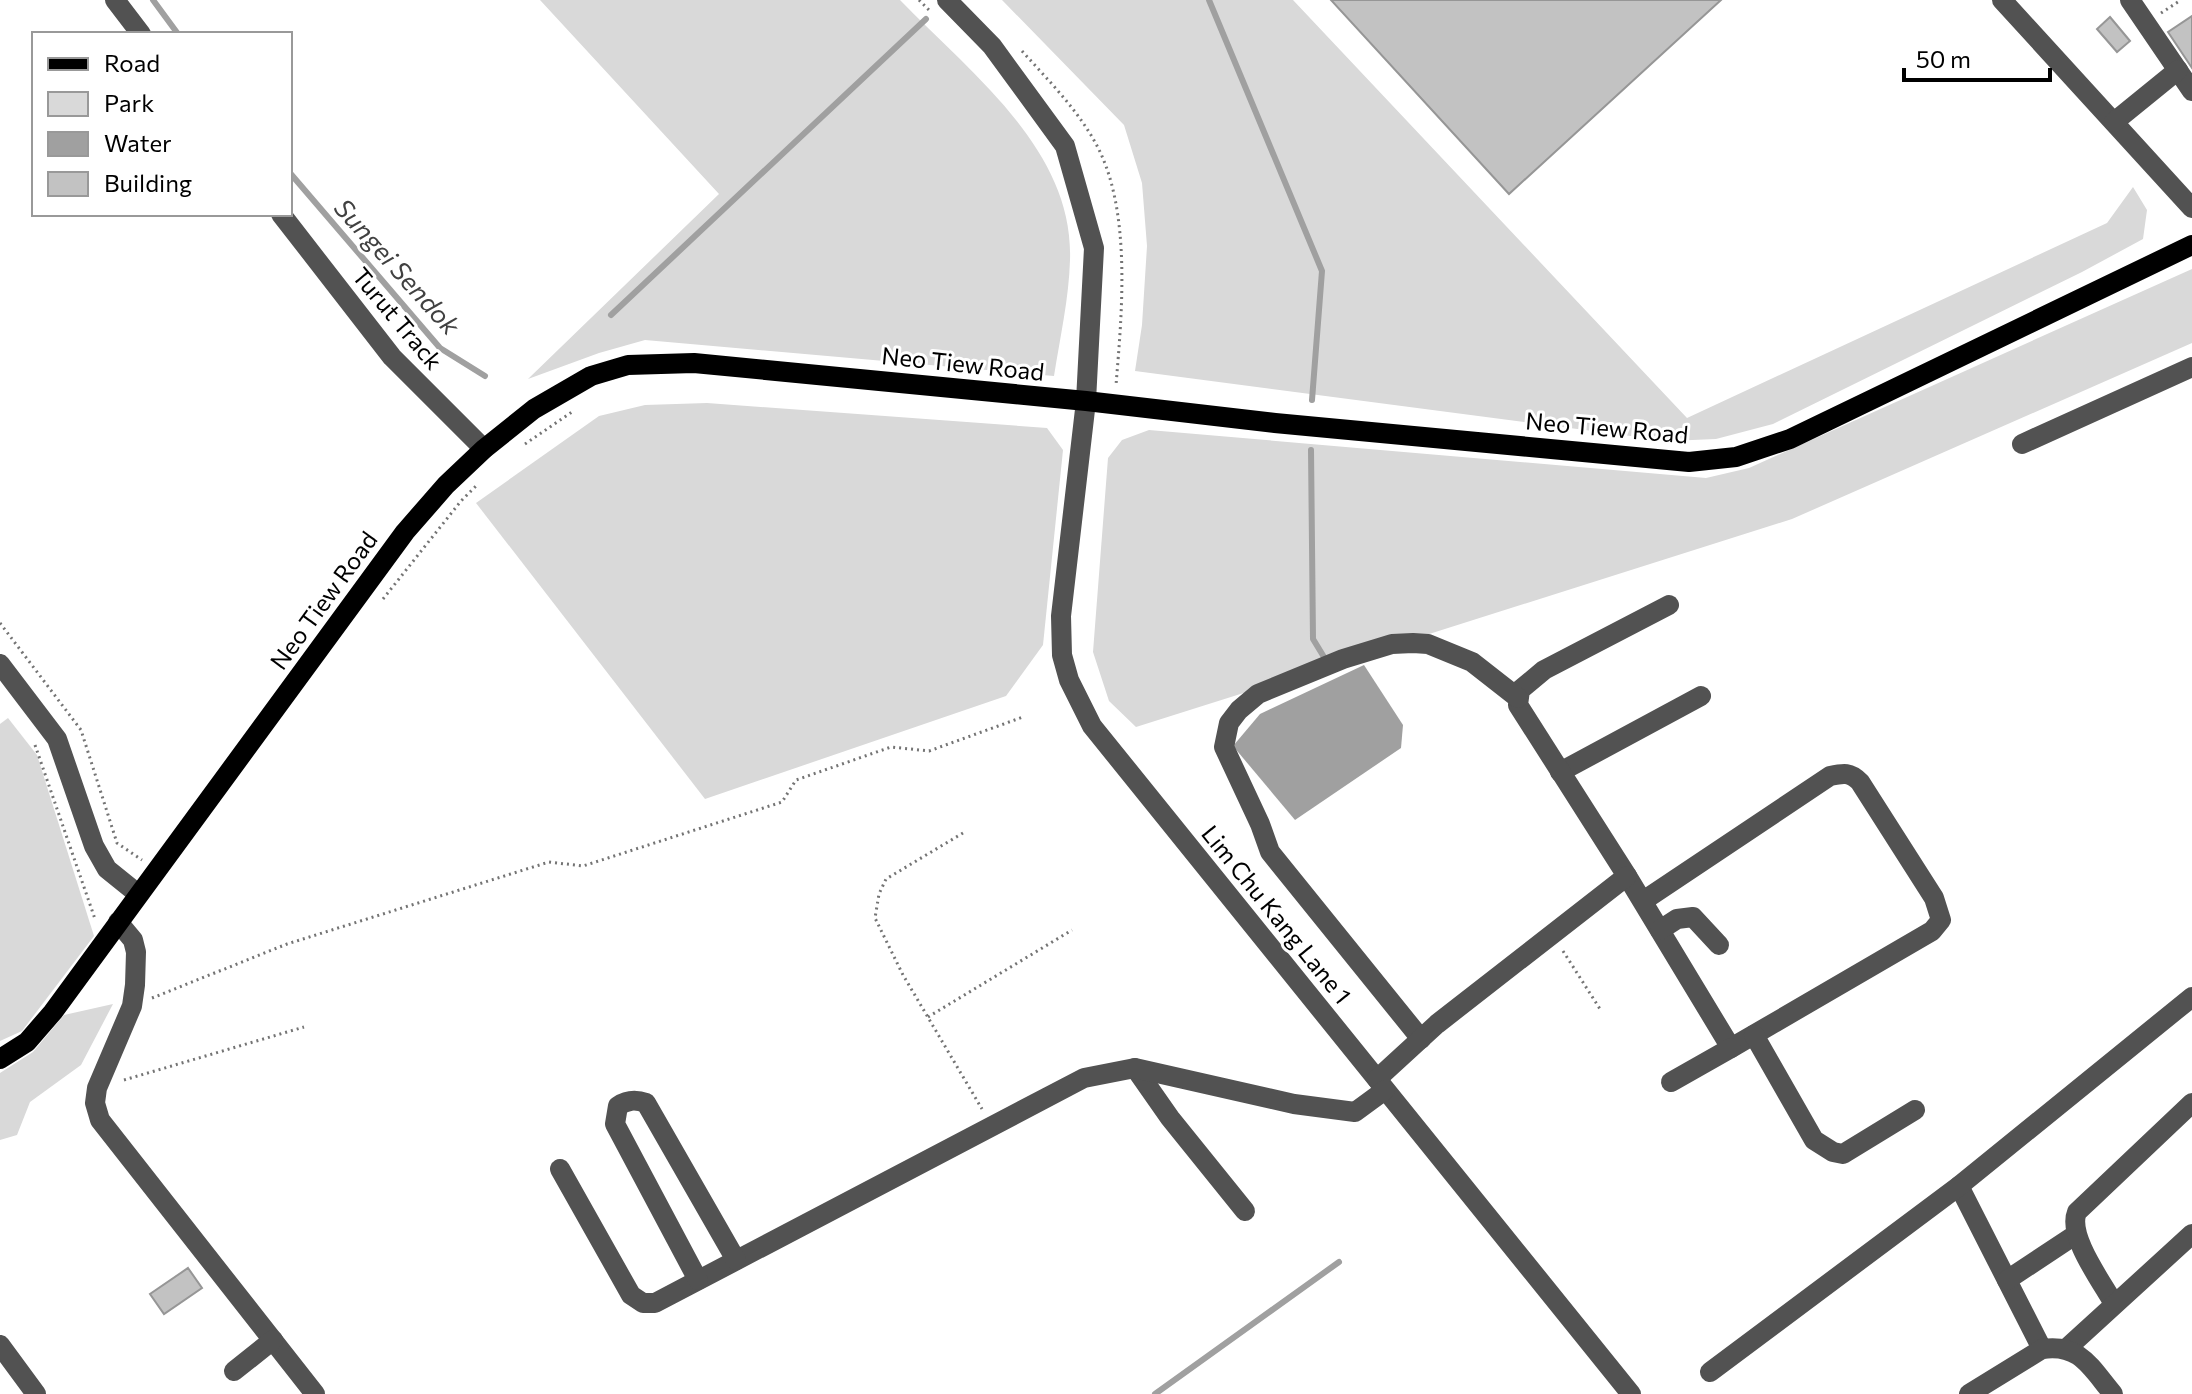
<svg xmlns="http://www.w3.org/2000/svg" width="2192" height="1394" font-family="Commissioner,sans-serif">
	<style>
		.green { fill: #d9d9d9 }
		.water { fill: #a0a0a0 }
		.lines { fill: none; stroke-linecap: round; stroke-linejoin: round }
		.stream { stroke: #a0a0a0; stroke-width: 6 }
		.building { fill: #c2c2c2; stroke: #969696; stroke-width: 2 }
		.path { stroke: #747474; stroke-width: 3; stroke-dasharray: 2 4; stroke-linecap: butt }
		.minor { stroke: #525252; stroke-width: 20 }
		.major { stroke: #000; stroke-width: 20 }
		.labels { text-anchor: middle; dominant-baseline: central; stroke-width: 6; stroke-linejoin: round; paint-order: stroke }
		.street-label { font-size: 24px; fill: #000; stroke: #fff }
		.water-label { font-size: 26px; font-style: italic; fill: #414141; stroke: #fff }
	</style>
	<rect width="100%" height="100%" fill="#fff"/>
	<g class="green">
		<path d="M 540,0 L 900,0 C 969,72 1074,149 1070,260 C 1069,298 1060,338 1054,376 L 645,340 L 599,353 L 528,379 L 719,194 Z"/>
		<path d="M 1002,0 L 1293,0 L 1687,418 L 2107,223 L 2133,187 L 2147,210 L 2143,239 L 2082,272 L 1773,424 L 1716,439 L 1669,441 L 1135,371 L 1142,325 L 1147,246 L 1142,183 L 1124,125 Z"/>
		<path d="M 2192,269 L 2192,343 L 1792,519 L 1136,727 L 1109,701 L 1093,652 L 1108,458 L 1122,440 L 1149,430 L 1706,478 L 1749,468 Z"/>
		<path d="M 707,403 L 1047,428 L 1063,450 L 1043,645 L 1006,696 L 705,799 L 476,503 L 599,416 L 645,405 Z"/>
		<path d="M 8,718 L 37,755 L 94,936 L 22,1031 L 0,1041 L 0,724 Z"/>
		<path d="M 113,1004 L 81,1065 L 30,1102 L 17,1135 L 0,1140 L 0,1073 L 33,1052 L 64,1015 Z"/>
	</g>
	<path class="water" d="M 1364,665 L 1403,725 L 1401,748 L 1295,820 L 1233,746 L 1260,714 Z"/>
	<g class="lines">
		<g class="stream">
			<path d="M 153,0 L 178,34"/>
			<path d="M 1209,0 L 1322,271 L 1312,400"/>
			<path d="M 290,173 L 440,348 L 485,376"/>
			<path d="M 611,315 L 926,19"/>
			<path d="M 1311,450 L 1313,639 L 1327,662"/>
			<path d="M 1155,1394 L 1339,1262"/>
		</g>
	</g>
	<g class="building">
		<path d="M 1331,0 L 1721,0 L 1509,194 Z"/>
		<path d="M 2192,16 L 2192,68 L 2168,32 Z"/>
		<path d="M 2110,17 L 2130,41 L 2117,52 L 2097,29 Z"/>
		<path d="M 188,1268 L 202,1288 L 164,1314 L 150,1294 Z"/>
	</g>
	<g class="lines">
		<g class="path">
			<path d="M 919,0 L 929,10"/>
			<path d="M 2161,13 L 2181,0"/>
			<path d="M 1022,51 C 1048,80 1076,108 1095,142 C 1132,208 1122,312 1116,385"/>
			<path d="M 525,444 L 572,412"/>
			<path d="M 383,599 L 461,501 L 477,485"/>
			<path d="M 0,623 L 81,730 L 117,843 L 142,860"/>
			<path d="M 35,745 L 95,919"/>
			<path d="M 963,833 L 886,879 L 879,894 L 875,918 L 903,975 L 982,1109"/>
			<path d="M 1563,951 L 1600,1009"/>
			<path d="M 152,998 L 287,944 L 549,862 L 583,866 L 782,802 L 796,780 L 891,747 L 929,751 L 1023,717"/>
			<path d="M 928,1017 L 1072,930"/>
			<path d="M 124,1080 L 304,1027"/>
		</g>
		<g class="minor">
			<path d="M 115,0 L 141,34"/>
			<path d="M 947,0 L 992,46 L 1065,146 L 1094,248 L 1086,401 L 1061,616 L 1062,655 L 1069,680 L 1092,726 L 1631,1394"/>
			<path d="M 2002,0 L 2192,208"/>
			<path d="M 2130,0 L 2192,91"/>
			<path d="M 2114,122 L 2178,70"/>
			<path d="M 281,214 L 392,357 L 484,449"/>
			<path d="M 2022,444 L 2192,367"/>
			<path d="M 0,664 L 57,739 L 94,846 L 107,869 L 138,894"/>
			<path d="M 1560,772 L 1701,696"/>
			<path d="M 1643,901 L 1830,776 C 1844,773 1850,772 1860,782 L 1934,898 L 1941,920 L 1932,931 L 1731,1048 L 1627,876 L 1518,705 L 1520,690 L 1544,670 L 1669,605"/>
			<path d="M 118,922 L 133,940 L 136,952 L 135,985 L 132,1006 L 97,1088 L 95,1103 L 100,1120 L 315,1394"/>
			<path d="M 1660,930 L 1677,919 L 1693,917 L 1719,945"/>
			<path d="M 1754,1035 L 1814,1140 L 1833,1152 L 1843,1154 L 1915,1110"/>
			<path d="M 1421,1039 L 1270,852 L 1260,824 L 1224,747 L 1229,723 L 1239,710 L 1258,694 L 1343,659 L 1392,644 L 1413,643 L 1428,644 L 1472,662 L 1518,698"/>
			<path d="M 1135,1068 L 1170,1118 L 1245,1211"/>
			<path d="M 1377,1079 L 1437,1024 L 1627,876"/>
			<path d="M 1671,1082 L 1731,1048"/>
			<path d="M 560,1169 L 631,1295 L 643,1303 L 655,1303 L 1084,1078 L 1135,1068 L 1294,1104 L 1355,1112 L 1385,1090"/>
			<path d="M 1959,1186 L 2042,1349"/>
			<path d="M 698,1280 L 615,1124 L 618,1106 C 627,1100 635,1099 646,1103 L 736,1260"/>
			<path d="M 2007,1280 L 2075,1235"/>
			<path d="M 2114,1304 C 2102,1282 2067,1236 2077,1212 L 2192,1103"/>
			<path d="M 0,1345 L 36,1394"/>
			<path d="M 2066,1349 L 2192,1234"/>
			<path d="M 234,1371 L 273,1340"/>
			<path d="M 1710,1372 L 1959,1186 L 2192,997"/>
			<path d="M 1969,1394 L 2042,1349 C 2080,1343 2091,1368 2113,1394"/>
		</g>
		<path class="major" d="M 0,1059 L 27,1042 L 53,1012 L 405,532 L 446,485 L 484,449 L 534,409 L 591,376 L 628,365 L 694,363 L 1086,401 L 1275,423 L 1689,462 L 1736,457 L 1790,439 L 2192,245"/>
	</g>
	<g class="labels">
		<g class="street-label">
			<text transform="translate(398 318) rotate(50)">Turut Track</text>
			<text transform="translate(963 363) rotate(6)">Neo Tiew Road</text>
			<text transform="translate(1607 427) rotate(5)">Neo Tiew Road</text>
			<text transform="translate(323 600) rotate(-54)">Neo Tiew Road</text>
			<text transform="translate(1277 914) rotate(51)">Lim Chu Kang Lane 1</text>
		</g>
		<g class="water-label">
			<text transform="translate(398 266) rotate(48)">Sungei Sendok</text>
		</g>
	</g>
	<rect x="32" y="32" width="260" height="184" fill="#ffffff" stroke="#999999" stroke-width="2"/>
	<rect x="48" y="58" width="40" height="12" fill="#000000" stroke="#999999" stroke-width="2"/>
	<text x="104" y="72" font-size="24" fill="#000000">Road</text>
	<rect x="48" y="92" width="40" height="24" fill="#d9d9d9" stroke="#999999" stroke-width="2"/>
	<text x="104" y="112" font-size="24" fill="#000000">Park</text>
	<rect x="48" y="132" width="40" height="24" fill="#a0a0a0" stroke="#999999" stroke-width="2"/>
	<text x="104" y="152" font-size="24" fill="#000000">Water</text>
	<rect x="48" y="172" width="40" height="24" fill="#c2c2c2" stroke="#999999" stroke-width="2"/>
	<text x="104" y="192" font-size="24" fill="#000000">Building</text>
	<path d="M1904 68v12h146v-12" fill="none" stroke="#000000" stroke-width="4"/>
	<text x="1916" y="68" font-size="24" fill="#000000" stroke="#ffffff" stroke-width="6" paint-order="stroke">50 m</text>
</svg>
